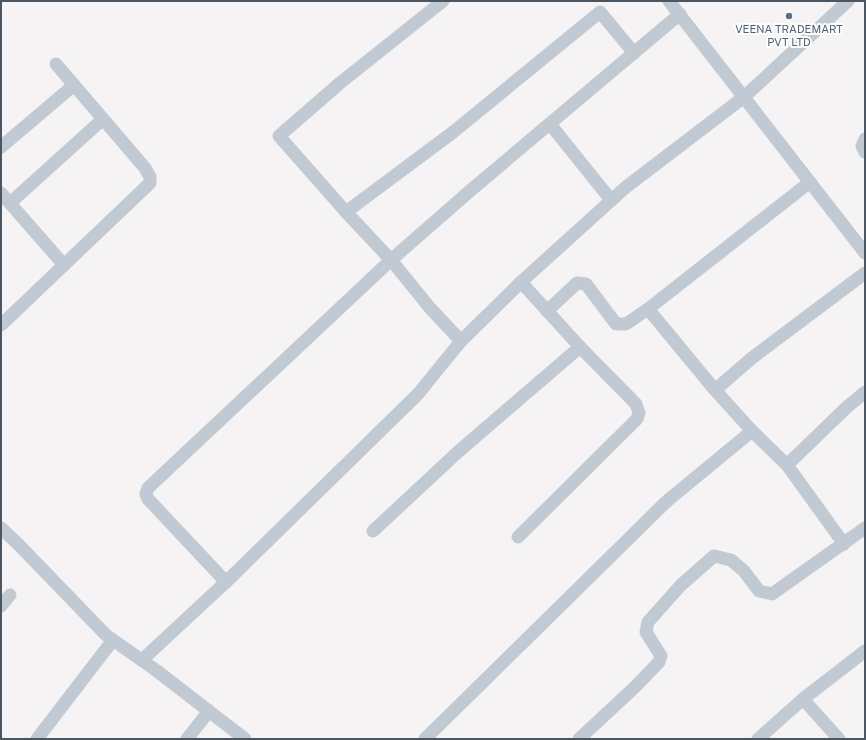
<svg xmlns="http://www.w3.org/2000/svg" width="866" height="740" font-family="'Public Sans',sans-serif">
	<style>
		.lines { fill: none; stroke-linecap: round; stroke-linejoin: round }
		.street { stroke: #c1cad2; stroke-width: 13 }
		.service-dot { fill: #5c6f8a; stroke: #fff; stroke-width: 1.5 }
		.labels { text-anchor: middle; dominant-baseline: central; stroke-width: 4; stroke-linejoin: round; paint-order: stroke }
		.service-label { font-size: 11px; fill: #4e5e75; stroke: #fff }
	</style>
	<rect width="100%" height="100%" fill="#f5f3f3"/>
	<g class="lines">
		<g class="street">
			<path d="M 443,1 L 340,83 L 279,136 L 346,212 L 391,260 L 430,308 L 461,341"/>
			<path d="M 669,1 L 865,253"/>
			<path d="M 550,124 L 611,200"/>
			<path d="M 865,139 L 862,146 L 865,152"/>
			<path d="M 1,147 L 74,85"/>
			<path d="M 1,193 L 64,265"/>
			<path d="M 10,203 L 103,119"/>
			<path d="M 346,212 L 452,133 L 600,12 L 634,53"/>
			<path d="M 648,309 L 715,390 L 752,431"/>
			<path d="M 547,311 L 577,283 L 586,284 L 616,324 L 626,324 L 648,309 L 810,182"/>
			<path d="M 1,325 L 150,183 L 150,177 L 145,168 L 56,64"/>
			<path d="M 715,390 L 752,358 L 865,273"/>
			<path d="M 787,465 L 847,407 L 865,392"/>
			<path d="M 1,528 L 19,545 L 106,635 L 157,671 L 245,739"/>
			<path d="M 373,531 L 459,451 L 580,347"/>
			<path d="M 518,537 L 637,419 L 639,413 L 636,404 L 580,347 L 521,282"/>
			<path d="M 226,582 L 148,499 L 146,494 L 148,488 L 391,260 L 471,190 L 680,14"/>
			<path d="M 1,606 L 10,595"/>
			<path d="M 142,660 L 226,582 L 418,394 L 461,341 L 521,282 L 626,187 L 744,97 L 848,1"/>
			<path d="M 803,699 L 839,739"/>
			<path d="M 37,739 L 113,640"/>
			<path d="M 187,739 L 209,711"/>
			<path d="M 425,739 L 667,501 L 752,431 L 787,465 L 844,544"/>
			<path d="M 579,739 L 635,687 L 659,662 L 661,656 L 646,632 L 648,622 L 681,585 L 714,556 L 731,560 L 744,571 L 759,591 L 772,594 L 865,528"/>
			<path d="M 758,739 L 803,699 L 865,651"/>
		</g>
	</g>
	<circle class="service-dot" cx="789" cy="16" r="4"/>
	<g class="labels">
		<g class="service-label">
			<text x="789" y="29">VEENA TRADEMART<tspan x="789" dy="13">PVT LTD</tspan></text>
		</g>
	</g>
	<rect width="866" height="740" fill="none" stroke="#4a5661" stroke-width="4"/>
</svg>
